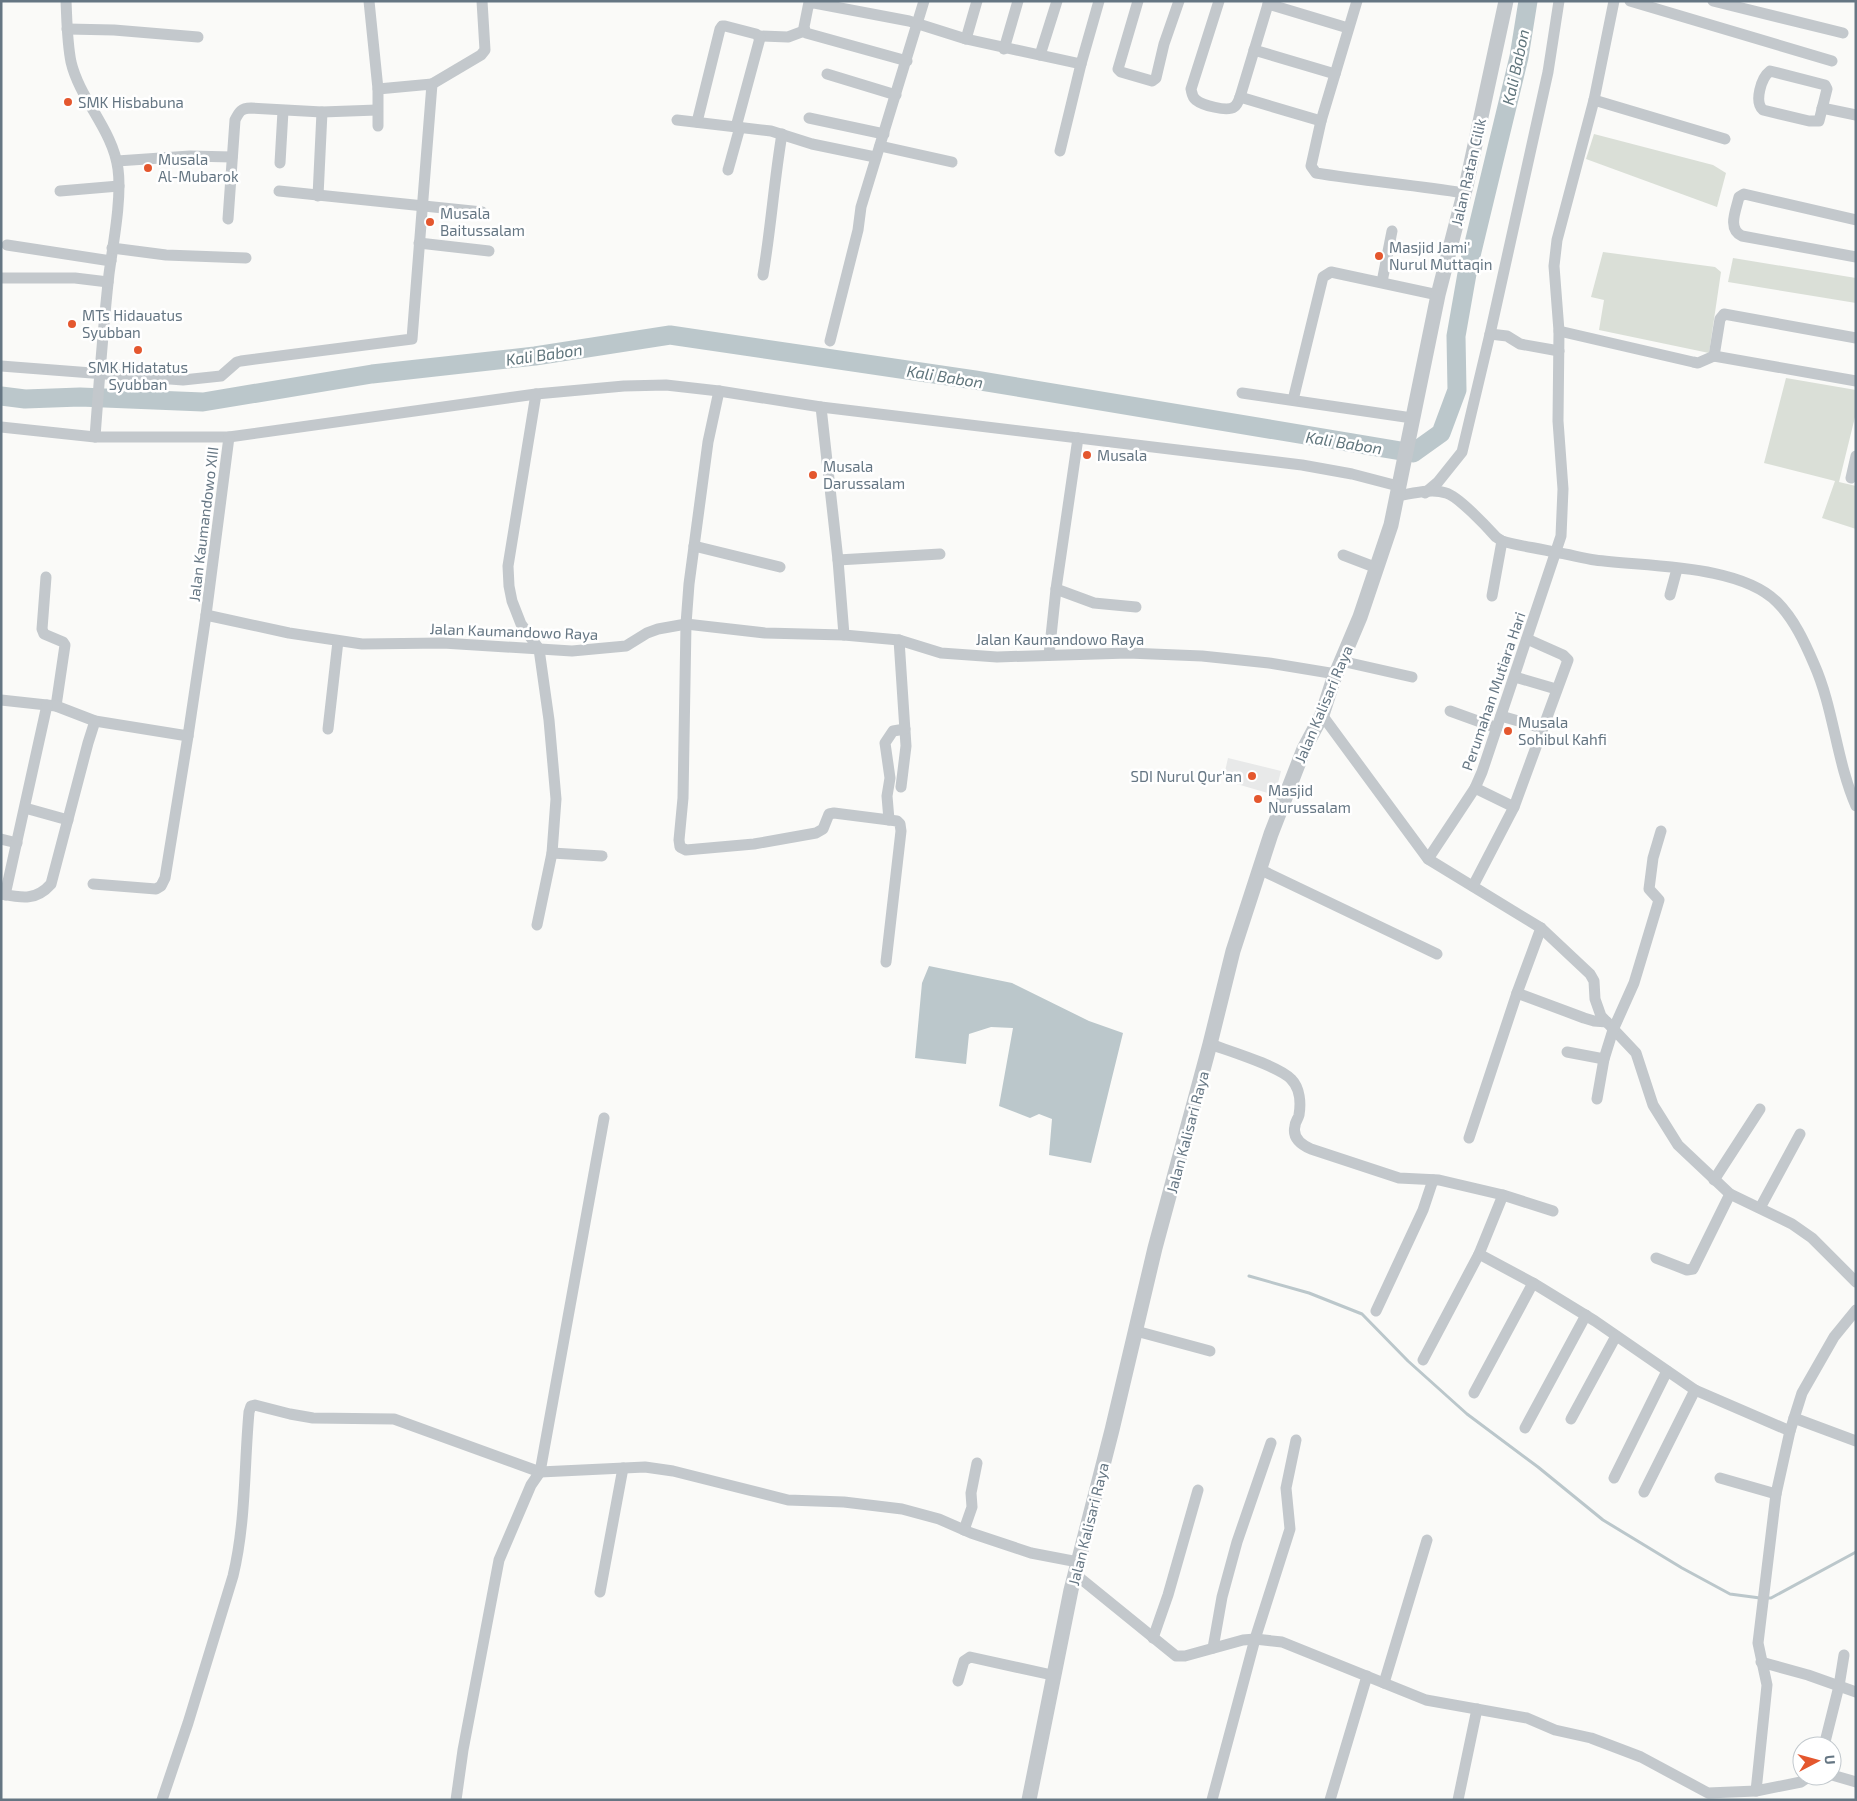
<svg xmlns="http://www.w3.org/2000/svg" width="1857" height="1801" font-family="'Exo 2',sans-serif">
	<style>
		.built { fill: #e8e9e9 }
		.green { fill: #dadfd7 }
		.water { fill: #bbc7cb }
		.lines { fill: none; stroke-linecap: round; stroke-linejoin: round }
		.stream { stroke: #bbc7cb; stroke-width: 3 }
		.river { stroke: #bbc7cb; stroke-width: 19 }
		.minor { stroke: #c3c8cc; stroke-width: 11 }
		.tertiary { stroke: #c3c8cc; stroke-width: 15 }
		.poi-dot { fill: #e4572e; stroke: #fff; stroke-width: 2 }
		.labels { text-anchor: middle; dominant-baseline: central; stroke-width: 5; stroke-linejoin: round; paint-order: stroke }
		.poi-label { font-size: 15px; fill: #657683; stroke: #fff; text-anchor: start }
		.street-label { font-size: 15px; fill: #657683; stroke: #fff }
		.water-label { font-size: 16px; font-style: italic; fill: #60757c; stroke: #fff }
	</style>
	<rect width="100%" height="100%" fill="#fafaf8"/>
	<path class="built" d="M 1228,758 L 1281,771 L 1275,795 L 1223,780 Z"/>
	<g class="green">
		<path d="M 1594,134 L 1713,165 L 1726,173 L 1717,207 L 1586,159 Z"/>
		<path d="M 1603,252 L 1715,267 L 1721,272 L 1709,353 L 1599,330 L 1604,300 L 1591,297 Z"/>
		<path d="M 1733,258 L 1856,278 L 1856,303 L 1728,282 Z"/>
		<path d="M 1786,378 L 1856,390 L 1856,413 L 1839,482 L 1856,486 L 1856,529 L 1822,518 L 1835,481 L 1764,463 Z"/>
	</g>
	<path class="water" d="M 929,966 L 1012,983 L 1089,1021 L 1123,1033 L 1091,1163 L 1049,1155 L 1052,1119 L 1039,1114 L 1030,1118 L 999,1106 L 1013,1028 L 991,1027 L 969,1034 L 966,1064 L 915,1058 L 922,983 Z"/>
	<g class="lines">
		<g class="stream">
			<path d="M 1249,1276 L 1309,1293 L 1362,1314 L 1408,1361 L 1467,1414 L 1538,1467 L 1603,1520 L 1682,1568 L 1730,1594 L 1760,1598"/>
			<path d="M 1766,1598 L 1771,1598 L 1856,1552"/>
		</g>
		<path class="river" d="M 1,396 L 25,399 L 80,397 L 203,402 L 372,374 L 535,356 L 670,335 L 975,380 L 1413,453 L 1441,433 L 1457,390 L 1456,336 L 1468,268 L 1519,57 L 1528,1"/>
		<g class="minor">
			<path d="M 66,1 C 67,21 67,42 71,62 C 80,100 113,130 118,169 C 122,198 113,244 109,274 C 103,328 99,383 95,437"/>
			<path d="M 1138,1 L 1118,69 L 1121,72 L 1152,81 L 1156,78 L 1164,44 L 1179,1"/>
			<path d="M 1219,1 L 1191,89 C 1192,93 1192,97 1196,100 C 1202,105 1227,112 1234,107 C 1237,105 1239,100 1240,97 L 1269,1"/>
			<path d="M 1357,1 L 1321,121 L 1311,166 L 1316,173 C 1365,181 1415,185 1464,193"/>
			<path d="M 1630,1 L 1832,61"/>
			<path d="M 1713,1 L 1843,33"/>
			<path d="M 1268,4 L 1348,28"/>
			<path d="M 67,29 L 114,30 L 198,37"/>
			<path d="M 759,36 L 788,37 L 804,31"/>
			<path d="M 966,39 L 977,1"/>
			<path d="M 1004,49 L 1018,1"/>
			<path d="M 1254,50 L 1335,74"/>
			<path d="M 1040,55 L 1057,1"/>
			<path d="M 907,61 L 806,33 L 804,27 L 809,2 L 909,21 L 966,39 L 1081,64"/>
			<path d="M 1770,71 L 1825,85 L 1827,89 L 1819,121 L 1809,121 L 1763,110 C 1754,102 1761,78 1770,71 Z"/>
			<path d="M 827,74 L 896,95"/>
			<path d="M 432,84 L 481,55 L 485,50 L 482,1"/>
			<path d="M 1240,97 L 1321,121"/>
			<path d="M 1594,100 L 1725,139"/>
			<path d="M 1822,108 L 1856,115"/>
			<path d="M 809,118 L 884,134"/>
			<path d="M 677,120 L 771,131 L 812,144 L 875,157"/>
			<path d="M 697,122 L 720,29 L 722,26 L 725,26 L 756,34 L 760,38 L 736,127"/>
			<path d="M 378,126 L 378,89"/>
			<path d="M 880,146 L 952,162"/>
			<path d="M 1060,151 L 1081,64 L 1099,1"/>
			<path d="M 117,161 L 190,156 L 232,157"/>
			<path d="M 280,163 L 283,111"/>
			<path d="M 728,170 L 740,127"/>
			<path d="M 60,191 L 119,186"/>
			<path d="M 279,191 L 482,212"/>
			<path d="M 318,196 L 322,112"/>
			<path d="M 228,219 L 235,120 C 239,112 241,108 251,108 L 322,112 L 377,110"/>
			<path d="M 1856,220 L 1744,194 L 1739,197 C 1736,210 1727,229 1742,236 L 1856,257"/>
			<path d="M 419,243 L 489,251"/>
			<path d="M 7,245 L 111,261"/>
			<path d="M 112,248 L 166,255 L 246,258"/>
			<path d="M 763,275 C 771,228 774,181 782,134"/>
			<path d="M 1,278 L 75,278 L 108,282"/>
			<path d="M 1382,282 L 1392,231"/>
			<path d="M 1559,331 L 1693,362 L 1698,363 L 1714,356"/>
			<path d="M 1490,334 L 1507,336 L 1520,344 L 1559,351"/>
			<path d="M 830,341 L 858,230 L 861,207 L 924,1"/>
			<path d="M 1714,356 L 1720,319 L 1724,314 L 1856,338"/>
			<path d="M 1714,356 L 1856,381"/>
			<path d="M 1,366 L 183,380 L 221,376 L 237,362 L 241,361 L 412,339 L 432,84 L 378,89 L 369,1"/>
			<path d="M 719,391 L 708,442 L 689,584 L 686,624 L 683,798 L 679,840 L 680,847 L 686,850 L 754,844 L 816,833 L 823,829 L 829,814 L 834,813 L 897,821 L 900,824 L 901,831 L 886,962"/>
			<path d="M 1242,393 L 1412,418"/>
			<path d="M 536,394 L 508,566 L 509,586 L 512,601 L 521,624 L 539,649 L 549,720 L 556,799 L 552,853 L 537,925"/>
			<path d="M 1293,400 L 1323,277 L 1331,272 L 1438,295"/>
			<path d="M 821,407 L 838,560 L 844,635"/>
			<path d="M 1,427 L 95,437 L 229,437 L 536,394 L 624,386 L 666,385 L 719,391 L 821,407 L 1302,465 L 1352,474 L 1398,486"/>
			<path d="M 1851,478 L 1856,456"/>
			<path d="M 1425,493 L 1438,482 L 1462,452 L 1490,334 L 1548,72 L 1559,1"/>
			<path d="M 1396,496 C 1411,494 1431,488 1446,493 C 1458,496 1487,527 1496,537 L 1502,541 C 1519,546 1537,548 1554,552 C 1568,554 1582,558 1595,560 C 1647,567 1739,564 1777,602 C 1794,619 1805,643 1814,664 C 1834,709 1836,760 1856,806"/>
			<path d="M 694,546 L 780,567"/>
			<path d="M 1343,555 L 1377,568"/>
			<path d="M 838,560 L 940,554"/>
			<path d="M 46,577 L 42,629 L 44,634 L 63,642 L 65,645 L 56,706"/>
			<path d="M 1056,589 L 1094,603 L 1136,607"/>
			<path d="M 1670,595 L 1677,569"/>
			<path d="M 1492,596 L 1502,541"/>
			<path d="M 206,615 L 229,437"/>
			<path d="M 899,640 L 906,746 L 901,787"/>
			<path d="M 1049,655 L 1056,589 L 1078,438"/>
			<path d="M 1341,661 L 1412,677"/>
			<path d="M 1515,677 L 1556,689"/>
			<path d="M 1,700 L 56,706 L 95,721 L 188,736 L 206,615 L 289,633 L 362,644 L 443,643 L 572,651 L 626,646 L 647,633 L 658,629 L 686,624 L 765,633 L 844,635 L 899,640 L 941,653 L 997,657 L 1128,653 L 1202,656 L 1269,663 L 1336,674"/>
			<path d="M 1450,711 L 1497,728"/>
			<path d="M 1322,715 L 1428,859 L 1541,928 L 1590,974 L 1594,981 L 1595,999 L 1601,1016 L 1636,1053 L 1653,1105 L 1678,1145 L 1730,1194 L 1792,1224 L 1812,1238 L 1856,1282"/>
			<path d="M 1501,716 L 1542,728"/>
			<path d="M 328,729 L 338,641"/>
			<path d="M 1475,788 L 1514,807"/>
			<path d="M 25,808 L 68,820"/>
			<path d="M 889,820 L 887,796 L 890,778 L 885,743 L 893,731 L 905,729"/>
			<path d="M 1,839 L 17,843"/>
			<path d="M 552,853 L 602,856"/>
			<path d="M 1428,859 L 1475,788 L 1482,772 L 1561,536 L 1563,489 L 1558,421 L 1559,331 L 1554,266 L 1557,240 L 1594,100 L 1614,1"/>
			<path d="M 1259,869 L 1437,954"/>
			<path d="M 93,884 L 156,889 L 161,886 L 165,878 L 188,736"/>
			<path d="M 1473,886 L 1514,807 L 1568,660 L 1563,655 L 1527,639"/>
			<path d="M 1,894 C 22,898 36,901 51,884 L 88,743 L 95,721"/>
			<path d="M 5,895 L 47,705"/>
			<path d="M 1517,993 L 1584,1018 L 1594,1021 L 1607,1022"/>
			<path d="M 1210,1044 C 1229,1051 1279,1066 1291,1079 C 1300,1088 1301,1103 1299,1115 C 1298,1119 1295,1122 1295,1126 C 1292,1138 1302,1145 1311,1149 L 1399,1178 L 1439,1180 L 1503,1195 L 1553,1211"/>
			<path d="M 1567,1052 L 1604,1059"/>
			<path d="M 1597,1099 L 1604,1059 L 1613,1030 L 1634,983 L 1659,900 L 1649,889 L 1653,858 L 1661,831"/>
			<path d="M 1469,1138 L 1517,993 L 1541,928"/>
			<path d="M 1714,1180 L 1760,1109"/>
			<path d="M 1760,1208 L 1800,1134"/>
			<path d="M 1479,1254 L 1533,1283 L 1595,1321 L 1695,1390 L 1790,1431"/>
			<path d="M 1656,1258 L 1687,1270 L 1693,1269 L 1730,1194"/>
			<path d="M 1376,1311 L 1423,1210 L 1433,1180"/>
			<path d="M 1136,1331 L 1210,1351"/>
			<path d="M 1423,1360 L 1479,1254 L 1503,1195"/>
			<path d="M 1474,1393 L 1533,1283"/>
			<path d="M 1794,1418 L 1856,1441"/>
			<path d="M 1571,1419 L 1616,1336"/>
			<path d="M 1525,1428 L 1586,1315"/>
			<path d="M 1614,1478 L 1667,1371"/>
			<path d="M 1720,1478 L 1776,1494"/>
			<path d="M 1644,1492 L 1695,1390"/>
			<path d="M 964,1530 L 972,1507 L 971,1493 L 977,1463"/>
			<path d="M 1075,1574 L 1176,1656 L 1185,1656 L 1243,1640 L 1255,1639 L 1282,1642 L 1426,1700 L 1527,1718 L 1555,1730 L 1591,1738 L 1641,1757 L 1708,1793 L 1756,1791 L 1801,1782 L 1810,1776"/>
			<path d="M 600,1592 L 623,1468"/>
			<path d="M 1153,1638 L 1168,1595 L 1198,1490"/>
			<path d="M 1213,1648 L 1222,1597 L 1237,1542 L 1271,1443"/>
			<path d="M 1761,1662 L 1808,1675 L 1856,1692"/>
			<path d="M 958,1681 L 964,1661 L 970,1657 L 1052,1675"/>
			<path d="M 1384,1683 L 1427,1540"/>
			<path d="M 1824,1746 L 1839,1686 L 1844,1655"/>
			<path d="M 1832,1775 L 1856,1782"/>
			<path d="M 1756,1791 L 1767,1685 L 1758,1643 L 1776,1494 L 1790,1431 L 1802,1393 L 1834,1337 L 1856,1310"/>
			<path d="M 162,1800 L 188,1723 L 233,1576 C 246,1522 244,1467 249,1412 L 251,1406 L 255,1405 L 290,1414 L 313,1418 L 394,1419 L 540,1472 L 645,1467 L 673,1471 L 788,1500 L 844,1502 L 902,1509 L 939,1519 L 971,1533 L 1031,1553 L 1078,1562"/>
			<path d="M 456,1800 L 463,1750 L 499,1560 L 531,1485 L 540,1472 L 604,1118"/>
			<path d="M 1212,1800 L 1255,1639 L 1290,1529 L 1286,1488 L 1296,1440"/>
			<path d="M 1330,1800 L 1367,1676"/>
			<path d="M 1458,1800 L 1477,1709"/>
		</g>
		<path class="tertiary" d="M 1029,1800 L 1071,1590 L 1112,1430 L 1155,1248 L 1210,1044 L 1233,951 L 1271,834 L 1304,749 L 1322,715 L 1333,681 L 1360,617 L 1391,525 L 1438,295 L 1467,182 L 1506,1"/>
	</g>
	<g class="poi-dot">
		<circle cx="68" cy="102" r="5"/>
		<circle cx="148" cy="168" r="5"/>
		<circle cx="430" cy="222" r="5"/>
		<circle cx="1379" cy="256" r="5"/>
		<circle cx="72" cy="324" r="5"/>
		<circle cx="138" cy="350" r="5"/>
		<circle cx="1087" cy="455" r="5"/>
		<circle cx="813" cy="475" r="5"/>
		<circle cx="1508" cy="731" r="5"/>
		<circle cx="1252" cy="776" r="5"/>
		<circle cx="1258" cy="799" r="5"/>
	</g>
	<g class="labels">
		<g class="poi-label">
			<text x="78" y="102">SMK Hisbabuna</text>
			<text x="158" y="159">Musala<tspan x="158" dy="17">Al-Mubarok</tspan></text>
			<text x="440" y="213">Musala<tspan x="440" dy="17">Baitussalam</tspan></text>
			<text x="1389" y="247">Masjid Jami'<tspan x="1389" dy="17">Nurul Muttaqin</tspan></text>
			<text x="82" y="315">MTs Hidauatus<tspan x="82" dy="17">Syubban</tspan></text>
			<text x="138" y="367" text-anchor="middle">SMK Hidatatus<tspan x="138" dy="17">Syubban</tspan></text>
			<text x="1097" y="455">Musala</text>
			<text x="823" y="466">Musala<tspan x="823" dy="17">Darussalam</tspan></text>
			<text x="1518" y="722">Musala<tspan x="1518" dy="17">Sohibul Kahfi</tspan></text>
			<text x="1242" y="776" text-anchor="end">SDI Nurul Qur'an</text>
			<text x="1268" y="790">Masjid<tspan x="1268" dy="17">Nurussalam</tspan></text>
		</g>
		<g class="street-label">
			<text transform="translate(1468 172) rotate(-77)">Jalan Ratan Cilik</text>
			<text transform="translate(203 524) rotate(-83)">Jalan Kaumandowo XIII</text>
			<text transform="translate(514 631) rotate(2)">Jalan Kaumandowo Raya</text>
			<text x="1060" y="639">Jalan Kaumandowo Raya</text>
			<text transform="translate(1493 691) rotate(-71)">Perumahan Mutiara Hari</text>
			<text transform="translate(1323 704) rotate(-67)">Jalan Kalisari Raya</text>
			<text transform="translate(1187 1132) rotate(-75)">Jalan Kalisari Raya</text>
			<text transform="translate(1088 1524) rotate(-76)">Jalan Kalisari Raya</text>
		</g>
		<g class="water-label">
			<text transform="translate(1515 67) rotate(-78)">Kali Babon</text>
			<text transform="translate(544 354) rotate(-8)">Kali Babon</text>
			<text transform="translate(945 376) rotate(9)">Kali Babon</text>
			<text transform="translate(1344 442) rotate(9)">Kali Babon</text>
		</g>
	</g>
	<rect width="1857" height="1801" fill="none" stroke="#657683" stroke-width="5"/>
	<g transform="translate(1817 1761) rotate(84)"><circle r="24" fill="#ffffff" stroke="#c1c8cd"/>
	<path d="M0-4L9 19L0 12L-9 19Z" fill="#e4572e"/>
	<text y="-8" font-size="14" font-weight="bold" text-anchor="middle" fill="#657683">U</text>
	</g>
</svg>
